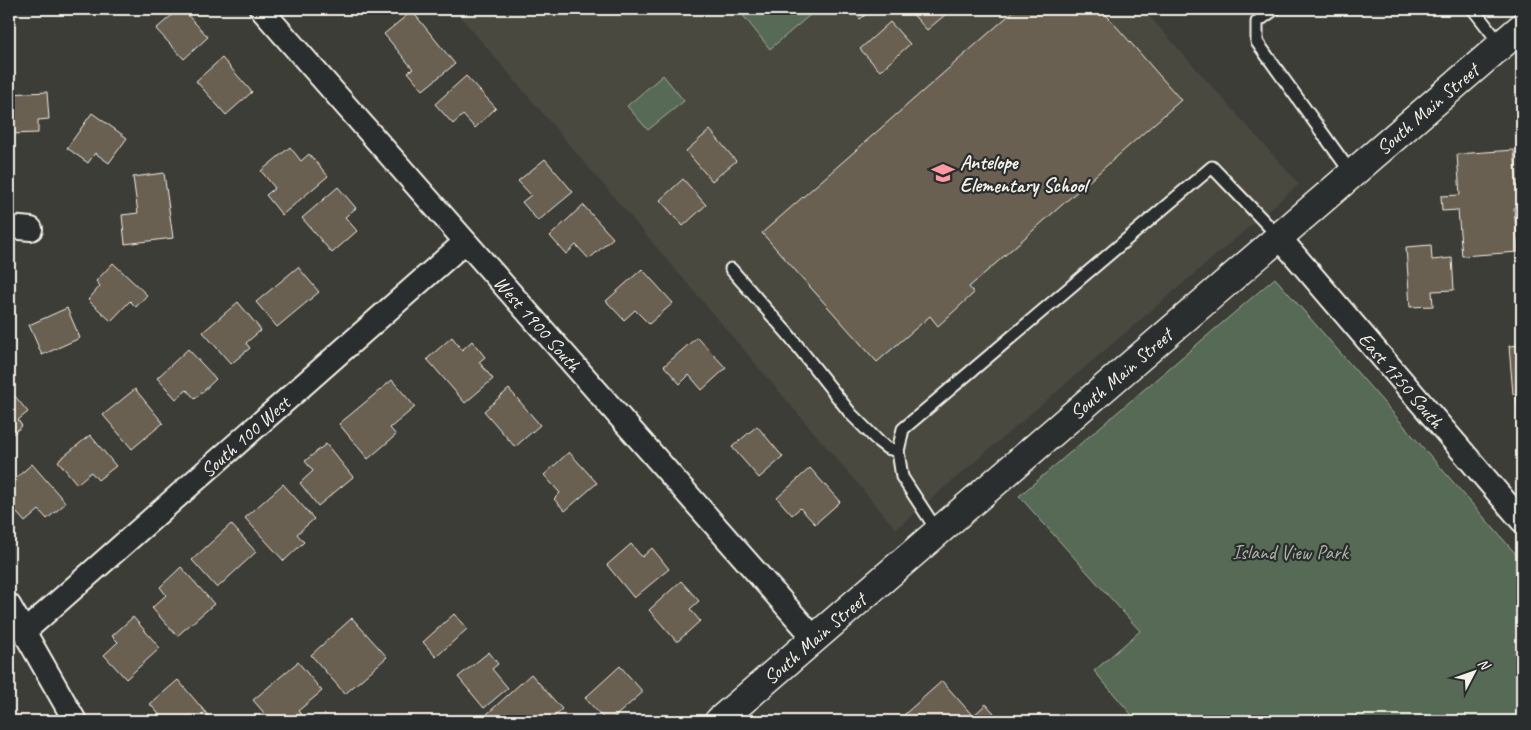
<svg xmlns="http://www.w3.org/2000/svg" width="1531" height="730" font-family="Caveat,sans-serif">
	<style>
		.built { fill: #4a4840 }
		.green { fill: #566a56; stroke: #a5ae9f }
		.building { fill: #696151; stroke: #f4f1e8 }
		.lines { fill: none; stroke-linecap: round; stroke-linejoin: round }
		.lane-casing { stroke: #f4f1e8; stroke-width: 15 }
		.street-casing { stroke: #f4f1e8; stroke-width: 26 }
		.secondary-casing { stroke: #f4f1e8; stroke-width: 31 }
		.lane { stroke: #2a2d2e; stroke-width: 11 }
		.street { stroke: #2a2d2e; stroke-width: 22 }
		.secondary { stroke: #2a2d2e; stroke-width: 28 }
		.labels { text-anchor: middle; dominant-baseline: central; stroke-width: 4.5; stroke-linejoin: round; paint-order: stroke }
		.street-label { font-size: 20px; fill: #f4f1e8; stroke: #2a2d2e }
		.poi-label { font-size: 20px; font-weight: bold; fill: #f4f1e8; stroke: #2a2d2e; text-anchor: start }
		.park-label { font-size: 20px; fill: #adb4a6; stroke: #2a2d2e }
	</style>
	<rect width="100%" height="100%" fill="#3d3d38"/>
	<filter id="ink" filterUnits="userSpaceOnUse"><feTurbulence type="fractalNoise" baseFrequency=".02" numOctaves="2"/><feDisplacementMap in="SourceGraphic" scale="10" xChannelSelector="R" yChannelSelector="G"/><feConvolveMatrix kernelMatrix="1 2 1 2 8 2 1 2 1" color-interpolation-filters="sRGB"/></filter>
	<g filter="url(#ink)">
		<path class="built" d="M 454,9 L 1143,9 L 1299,184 L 896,529 Z"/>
		<g class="green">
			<path d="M 738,9 L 817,9 L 770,49 Z"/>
			<path d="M 663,75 L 684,101 L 648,130 L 627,106 Z"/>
			<path d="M 1275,278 L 1522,561 L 1522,721 L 1137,721 L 1094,671 L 1140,631 L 1019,496 Z"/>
		</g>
		<g class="building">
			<path d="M 179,9 L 182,9 L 208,37 L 184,59 L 156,29 Z"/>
			<path d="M 851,9 L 873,9 L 860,19 Z"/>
			<path d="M 908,9 L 952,9 L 927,30 Z"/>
			<path d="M 1016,9 L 1101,9 L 1181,100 L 969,287 L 974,293 L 938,326 L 930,316 L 877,362 L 762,233 Z"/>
			<path d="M 412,11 L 455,64 L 423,90 L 408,72 L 413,69 L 384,34 Z"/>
			<path d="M 890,22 L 910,44 L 880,71 L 860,49 Z"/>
			<path d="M 222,58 L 252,92 L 226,115 L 196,81 Z"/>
			<path d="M 466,76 L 496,108 L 475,128 L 463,115 L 453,124 L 435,104 Z"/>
			<path d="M 47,92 L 49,119 L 38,120 L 38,133 L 9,134 L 9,94 Z"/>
			<path d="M 92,113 L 127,138 L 109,163 L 95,153 L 88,163 L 67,148 Z"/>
			<path d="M 710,130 L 736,161 L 712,181 L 686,151 Z"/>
			<path d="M 290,147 L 301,161 L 309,154 L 328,176 L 282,215 L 266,195 L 275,188 L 261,171 Z"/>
			<path d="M 1514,150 L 1518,193 L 1522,193 L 1522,207 L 1514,208 L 1518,252 L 1462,256 L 1458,210 L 1442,211 L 1441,196 L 1460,195 L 1457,154 Z"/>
			<path d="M 545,159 L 573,192 L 538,221 L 522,202 L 531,195 L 518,181 Z"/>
			<path d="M 164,173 L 173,238 L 125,244 L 122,215 L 138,213 L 133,177 Z"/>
			<path d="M 683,179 L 706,205 L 683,226 L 660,200 Z"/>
			<path d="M 338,187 L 356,208 L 345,217 L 357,231 L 332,253 L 302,218 Z"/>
			<path d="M 583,205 L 613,238 L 589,259 L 576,245 L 566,254 L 550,236 Z"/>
			<path d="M 1431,245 L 1432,260 L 1452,258 L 1454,290 L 1432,291 L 1433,306 L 1410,307 L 1406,247 Z"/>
			<path d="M 113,263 L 147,295 L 136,307 L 130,301 L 111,321 L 88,300 L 100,286 L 96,281 Z"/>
			<path d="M 298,267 L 319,292 L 277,327 L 256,302 Z"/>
			<path d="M 642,269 L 673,303 L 649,324 L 635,310 L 624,320 L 606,301 Z"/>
			<path d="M 238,302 L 261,330 L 246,343 L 250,348 L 231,364 L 203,332 Z"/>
			<path d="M 67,308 L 80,338 L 42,355 L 29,325 Z"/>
			<path d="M 452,337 L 462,350 L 472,341 L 485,357 L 479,362 L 493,379 L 465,403 L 427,359 Z"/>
			<path d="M 697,337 L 726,368 L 702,390 L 689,375 L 680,384 L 664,366 Z"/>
			<path d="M 1522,345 L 1522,441 L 1520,441 L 1516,394 L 1513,394 L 1509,346 Z"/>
			<path d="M 188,349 L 216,379 L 195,399 L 187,390 L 176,399 L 157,378 Z"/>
			<path d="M 392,380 L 415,407 L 390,428 L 396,435 L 368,459 L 339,424 Z"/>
			<path d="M 135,389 L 163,423 L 132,449 L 103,415 Z"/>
			<path d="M 509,389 L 540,425 L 515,447 L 484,411 Z"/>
			<path d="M 14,395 L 28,412 L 18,420 L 22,426 L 9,437 L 9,400 Z"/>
			<path d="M 757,426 L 783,457 L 759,478 L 732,447 Z"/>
			<path d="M 90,435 L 116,466 L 98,480 L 91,472 L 77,484 L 58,461 Z"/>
			<path d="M 326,444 L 353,477 L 318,506 L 300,483 L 313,471 L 305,461 Z"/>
			<path d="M 569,452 L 597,483 L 565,511 L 554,499 L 560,493 L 544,475 Z"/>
			<path d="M 32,464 L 66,503 L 47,519 L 39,510 L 25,522 L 9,504 L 9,484 Z"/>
			<path d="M 810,468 L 840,502 L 815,524 L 800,508 L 792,515 L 777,498 Z"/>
			<path d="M 283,484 L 314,519 L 297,534 L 304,542 L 284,561 L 245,518 Z"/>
			<path d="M 231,524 L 256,552 L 217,588 L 192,560 Z"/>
			<path d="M 631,544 L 642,557 L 652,548 L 669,569 L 634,598 L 607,565 Z"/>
			<path d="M 181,567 L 214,604 L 177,636 L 152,608 L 166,595 L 160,587 Z"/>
			<path d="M 681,581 L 699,601 L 690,609 L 700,621 L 677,642 L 649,610 Z"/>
			<path d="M 454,614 L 467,629 L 436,657 L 423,642 Z"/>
			<path d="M 133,617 L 160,648 L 126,679 L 104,655 L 118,642 L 112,636 Z"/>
			<path d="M 352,618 L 387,657 L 345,694 L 311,655 Z"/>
			<path d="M 489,652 L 498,664 L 492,669 L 508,688 L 484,708 L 458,677 Z"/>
			<path d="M 298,662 L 322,691 L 298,711 L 307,721 L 271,721 L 253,700 Z"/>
			<path d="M 620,666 L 643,692 L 610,721 L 606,721 L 585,698 Z"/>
			<path d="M 531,674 L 562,709 L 549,721 L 491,721 L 486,715 Z"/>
			<path d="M 178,680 L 212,720 L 211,721 L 165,721 L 150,704 Z"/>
			<path d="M 942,681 L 973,716 L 986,704 L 1001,721 L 897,721 Z"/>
		</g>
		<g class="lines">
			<defs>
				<g id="lane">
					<path d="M 1275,9 L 1257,22 L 1257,42 L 1352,174"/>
					<path d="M 1473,9 L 1501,45"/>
					<path d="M 731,269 L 788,334 L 851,414 L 878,441 L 887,448 L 898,451"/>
					<path d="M 938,532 L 902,477 L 898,451 L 903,429 L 1212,167 L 1279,237"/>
				</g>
				<g id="street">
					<path id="s1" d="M 261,9 L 815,639"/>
					<path d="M 9,227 L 31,229"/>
					<path id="s2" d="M 1279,237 L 1522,521"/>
					<path d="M 9,605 L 75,721"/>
					<path id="s3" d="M 24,632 L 465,242"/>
				</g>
				<g id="secondary">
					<path id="s4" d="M 719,721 L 1522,27"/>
				</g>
			</defs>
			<use href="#lane" class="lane-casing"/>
			<use href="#street" class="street-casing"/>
			<use href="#secondary" class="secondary-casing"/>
			<use href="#lane" class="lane"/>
			<use href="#street" class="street"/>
			<use href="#secondary" class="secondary"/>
		</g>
	</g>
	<defs>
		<symbol id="school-bare" viewBox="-9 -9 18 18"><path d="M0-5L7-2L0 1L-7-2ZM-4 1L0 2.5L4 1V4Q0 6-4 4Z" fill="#ff9aa2" stroke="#2a2d2e" stroke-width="2.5" paint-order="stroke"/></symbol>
	</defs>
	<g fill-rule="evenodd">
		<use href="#school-bare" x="927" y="157" width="32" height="32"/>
	</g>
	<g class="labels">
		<g class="street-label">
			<text stroke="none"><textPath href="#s4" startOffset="936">South Main Street</textPath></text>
			<text stroke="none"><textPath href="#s1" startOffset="419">West 1900 South</textPath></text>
			<text stroke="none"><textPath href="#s4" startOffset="531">South Main Street</textPath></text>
			<text stroke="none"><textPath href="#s2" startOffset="188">East 1750 South</textPath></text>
			<text stroke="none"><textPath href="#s3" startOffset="295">South 100 West</textPath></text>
			<text stroke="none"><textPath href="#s4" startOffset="126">South Main Street</textPath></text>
		</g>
		<g class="poi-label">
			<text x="960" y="162">Antelope<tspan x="960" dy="23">Elementary School</tspan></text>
		</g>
		<g class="park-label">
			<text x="1290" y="552">Island View Park</text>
		</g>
	</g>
	<rect width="1531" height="730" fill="none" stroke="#2a2d2e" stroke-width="30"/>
	<rect x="15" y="15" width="1501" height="700" fill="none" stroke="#f4f1e8" stroke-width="2" filter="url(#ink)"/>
	<g transform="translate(1474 672) rotate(49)" stroke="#2a2d2e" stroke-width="4" paint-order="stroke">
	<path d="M0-4L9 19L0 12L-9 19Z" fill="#f4f1e8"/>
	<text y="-8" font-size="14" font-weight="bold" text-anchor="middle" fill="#f4f1e8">N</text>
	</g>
</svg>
